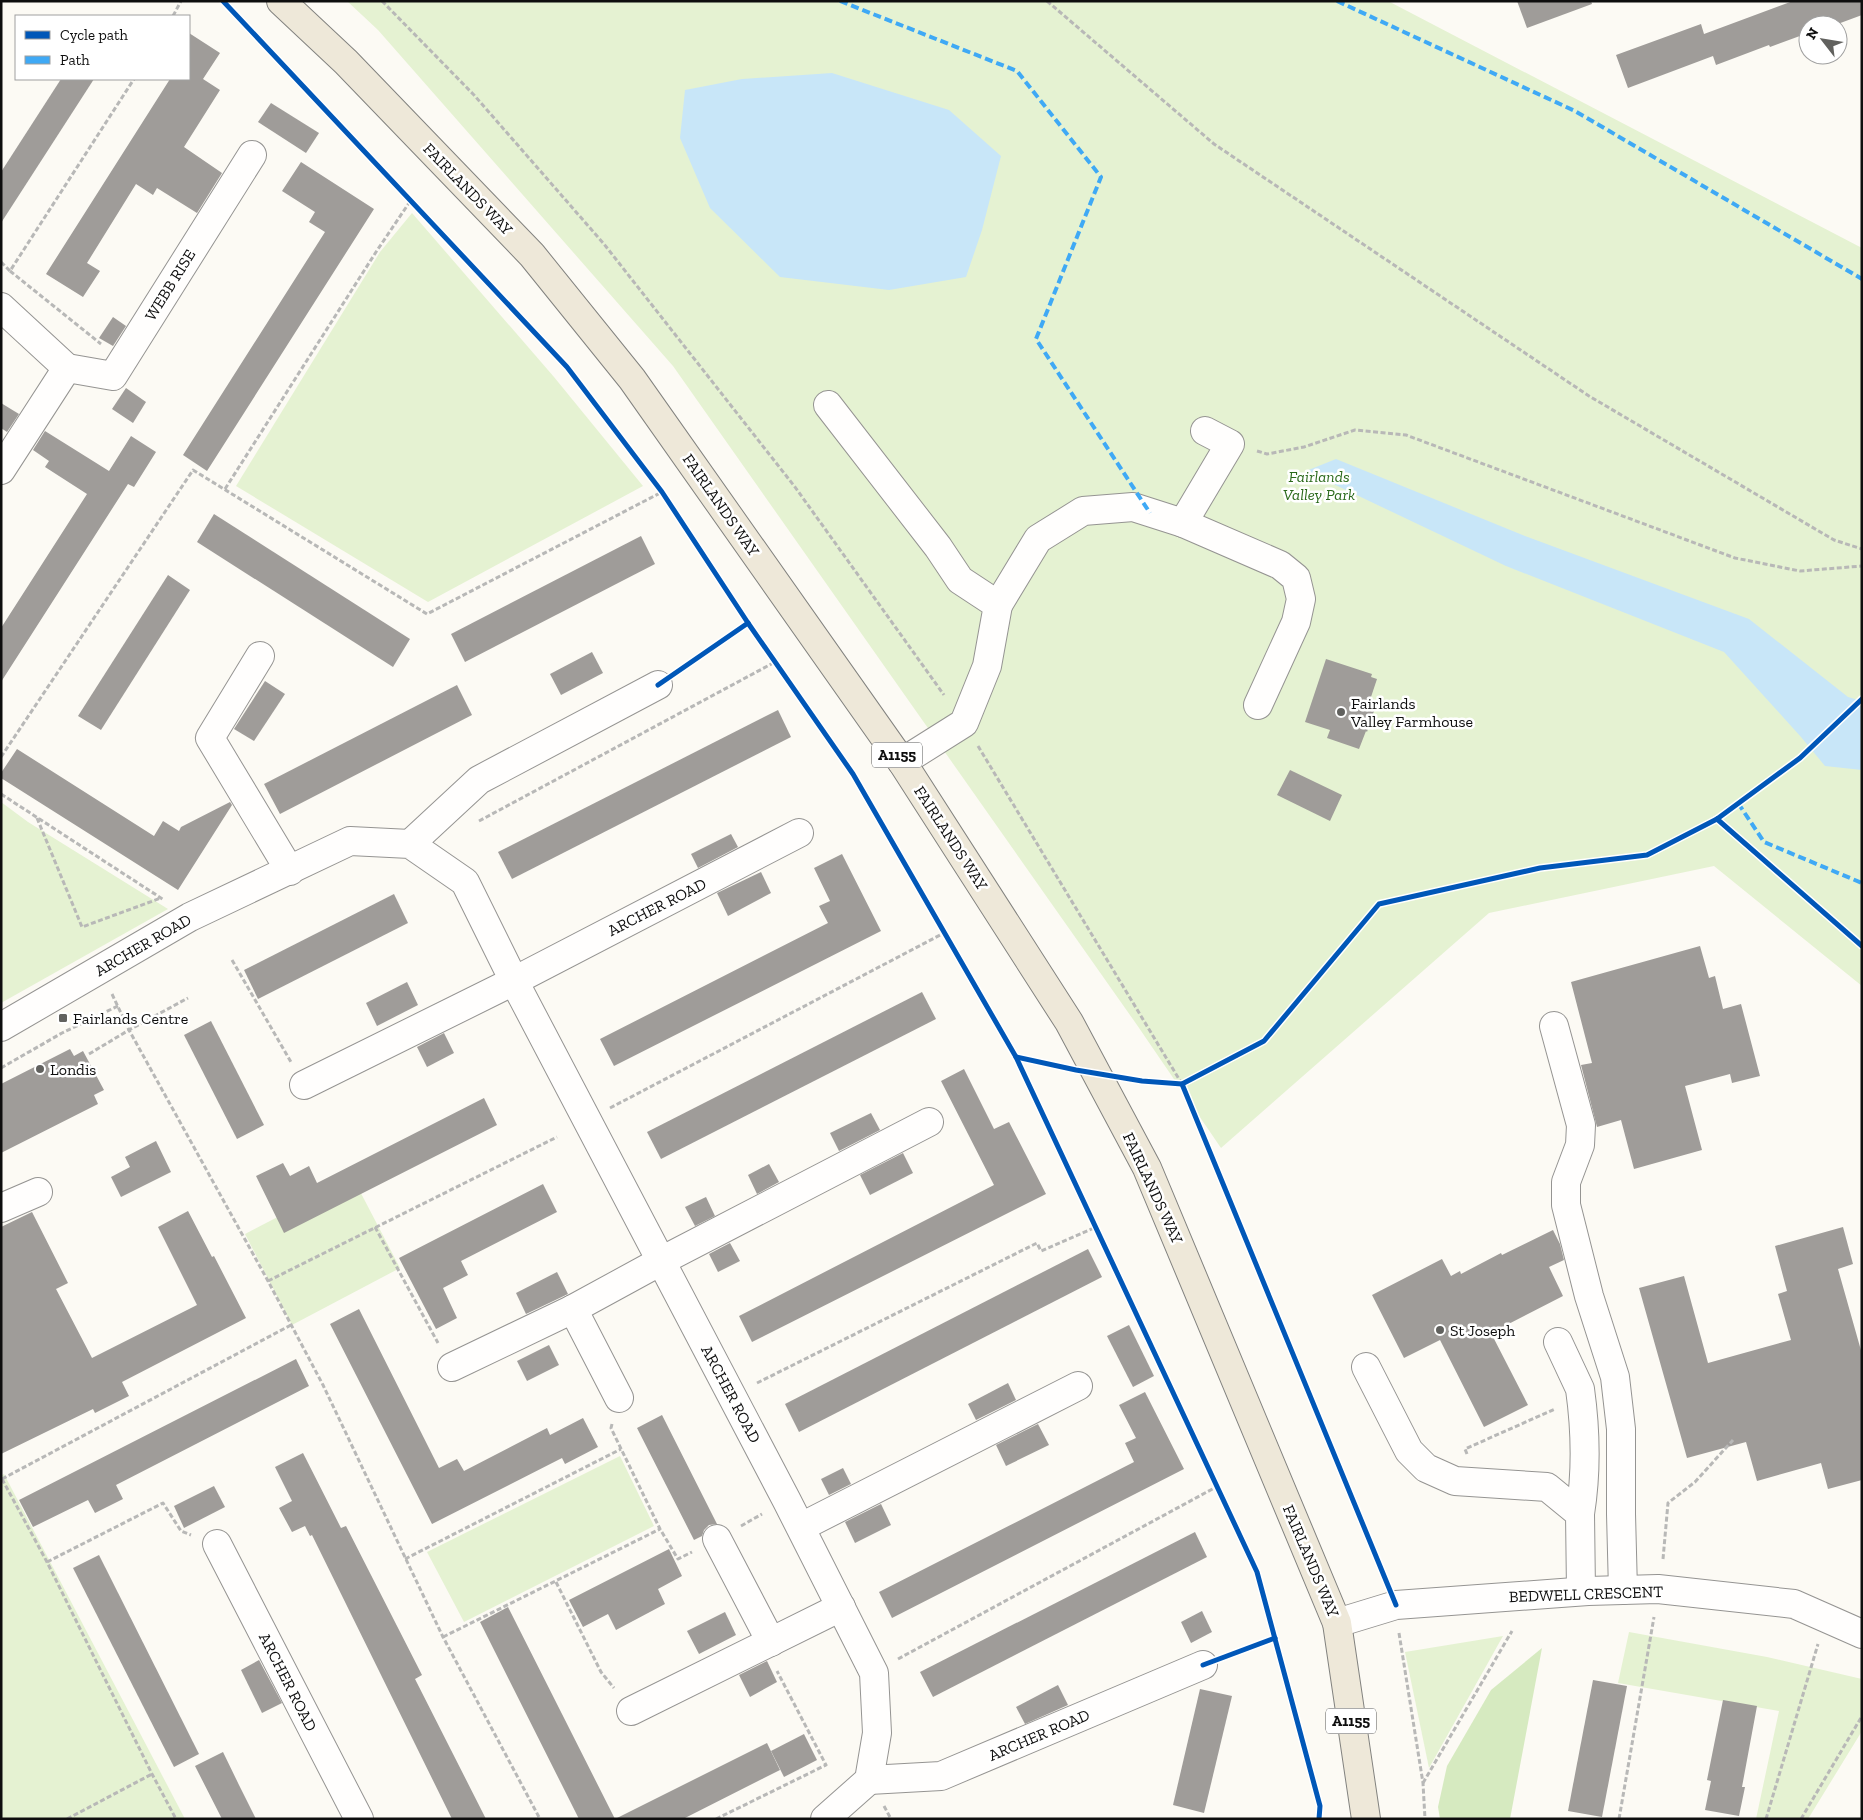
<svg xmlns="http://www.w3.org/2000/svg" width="1863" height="1820" font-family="'Zilla Slab',serif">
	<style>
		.green { fill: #e5f2d2 }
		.forest { fill: #d6eac0 }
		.water { fill: #c8e6f8 }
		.building { fill: #9f9c99 }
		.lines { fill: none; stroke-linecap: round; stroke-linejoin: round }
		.minor-casing { stroke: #959492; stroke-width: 30 }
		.major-casing { stroke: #82827f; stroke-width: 30 }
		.path { stroke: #b8b8b7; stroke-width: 3; stroke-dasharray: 5 2.5; stroke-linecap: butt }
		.minor { stroke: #fffefd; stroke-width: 28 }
		.major { stroke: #eee8d9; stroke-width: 28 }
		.quiet { stroke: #3fa9f5; stroke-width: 4; stroke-dasharray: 8 4; stroke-linecap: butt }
		.cycleway-casing { stroke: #fff; stroke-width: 8 }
		.cycleway { stroke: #0057b8; stroke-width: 5 }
		.poi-dot { fill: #61615e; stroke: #fff; stroke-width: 2 }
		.labels { text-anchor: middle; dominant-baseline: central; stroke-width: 5; stroke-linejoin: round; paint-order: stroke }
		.shield { fill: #fff; stroke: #565656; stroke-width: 1 }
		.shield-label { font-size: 15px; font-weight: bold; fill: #0e0e0e }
		.street-label { font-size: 16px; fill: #0e0e0e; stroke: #fff }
		.park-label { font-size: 16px; font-style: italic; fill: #2b6a1b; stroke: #fff }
		.poi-label { font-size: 16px; fill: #0e0e0e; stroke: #fff; text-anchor: start }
	</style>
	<rect width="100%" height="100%" fill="#fcfaf4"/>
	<g class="green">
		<path d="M 347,1 L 1388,1 L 1862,248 L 1862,986 L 1714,866 L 1489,913 L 1221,1148 L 1137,1025 L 673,366 L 378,30 Z"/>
		<path d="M 412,213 L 554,377 L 643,486 L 428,602 L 236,486 L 380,252 Z"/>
		<path d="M 1,802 L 28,822 L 168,909 L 1,1003 Z"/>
		<path d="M 353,1178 L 400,1268 L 292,1325 L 245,1234 Z"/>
		<path d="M 620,1456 L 654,1526 L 464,1622 L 427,1552 Z"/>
		<path d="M 4,1474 L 185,1819 L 1,1819 L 1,1476 Z"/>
		<path d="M 1629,1632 L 1767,1657 L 1862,1679 L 1862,1731 L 1808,1819 L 1756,1819 L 1779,1711 L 1618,1683 Z"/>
		<path d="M 1503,1636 L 1429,1768 L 1405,1652 Z"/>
	</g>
	<path class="forest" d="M 1542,1648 L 1510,1819 L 1440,1819 L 1438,1807 L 1447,1766 L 1491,1690 Z"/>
	<g class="water">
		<path d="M 832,73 L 949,110 L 1001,156 L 982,230 L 966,277 L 889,290 L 780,277 L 710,208 L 680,138 L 685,90 L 742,79 Z"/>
		<path d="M 1336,459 L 1525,536 L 1749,619 L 1848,697 L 1862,701 L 1862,770 L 1825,766 L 1801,737 L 1724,652 L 1506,566 L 1306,471 Z"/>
	</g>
	<g class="building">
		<path d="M 1517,1 L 1591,1 L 1592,4 L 1527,28 Z"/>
		<path d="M 1793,1 L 1862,1 L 1862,15 L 1835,25 L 1808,25 L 1808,33 L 1770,47 L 1769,45 L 1716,65 L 1713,56 L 1628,88 L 1616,55 L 1701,24 L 1704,34 Z"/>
		<path d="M 189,33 L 220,53 L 203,79 L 220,90 L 184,147 L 222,173 L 197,213 L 157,188 L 153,195 L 136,184 L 87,263 L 100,271 L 83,297 L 46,274 L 170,79 L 189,79 Z"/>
		<path d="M 61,79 L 94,79 L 1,223 L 1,172 Z"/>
		<path d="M 271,103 L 319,133 L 306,153 L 258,122 Z"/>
		<path d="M 301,162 L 374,209 L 207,471 L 183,455 L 325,232 L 309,222 L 315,212 L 282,191 Z"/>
		<path d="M 113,317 L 126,326 L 113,346 L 99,338 Z"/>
		<path d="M 126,388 L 146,402 L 133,423 L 112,409 Z"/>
		<path d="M 1,403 L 19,414 L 7,432 L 1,428 Z"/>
		<path d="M 45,431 L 109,471 L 131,436 L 156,452 L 134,487 L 128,484 L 1,682 L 1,628 L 87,494 L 45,467 L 49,461 L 33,450 Z"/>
		<path d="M 214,514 L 410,639 L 393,667 L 197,542 Z"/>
		<path d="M 641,536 L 655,564 L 465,662 L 451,634 Z"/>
		<path d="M 168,575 L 190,590 L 101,730 L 78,716 Z"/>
		<path d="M 592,652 L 603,673 L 561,695 L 550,674 Z"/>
		<path d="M 1326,659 L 1372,674 L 1371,677 L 1377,679 L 1370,700 L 1377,702 L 1367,732 L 1366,731 L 1359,749 L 1327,738 L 1330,730 L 1305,722 Z"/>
		<path d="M 265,681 L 285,694 L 254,741 L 234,729 Z"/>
		<path d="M 457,685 L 472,715 L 280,814 L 264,784 Z"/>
		<path d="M 778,710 L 791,737 L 512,879 L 498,852 Z"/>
		<path d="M 17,749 L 154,836 L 163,821 L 179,831 L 181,827 L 230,802 L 232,805 L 178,890 L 1,778 L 1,773 Z"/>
		<path d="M 1290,770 L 1342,795 L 1330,821 L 1277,795 Z"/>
		<path d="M 731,834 L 738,847 L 698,868 L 691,854 Z"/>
		<path d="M 842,854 L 881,931 L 614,1066 L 600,1039 L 828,923 L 819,906 L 830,901 L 814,868 Z"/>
		<path d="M 761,872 L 771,893 L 728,916 L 717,893 Z"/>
		<path d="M 394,894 L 408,923 L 258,999 L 244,970 Z"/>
		<path d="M 1700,946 L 1709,978 L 1715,976 L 1723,1009 L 1741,1004 L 1760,1076 L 1732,1083 L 1730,1074 L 1685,1086 L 1702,1150 L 1634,1169 L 1621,1120 L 1597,1127 L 1581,1065 L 1592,1063 L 1571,982 Z"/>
		<path d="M 407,982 L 418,1005 L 377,1026 L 366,1003 Z"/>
		<path d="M 922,992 L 936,1019 L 661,1159 L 647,1132 Z"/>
		<path d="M 211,1021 L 264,1125 L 237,1139 L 184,1035 Z"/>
		<path d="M 444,1033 L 454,1053 L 427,1067 L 417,1047 Z"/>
		<path d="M 70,1049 L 74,1056 L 83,1051 L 104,1090 L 94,1095 L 98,1104 L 1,1153 L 1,1084 Z"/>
		<path d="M 964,1069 L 994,1129 L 1009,1122 L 1046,1194 L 752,1342 L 739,1316 L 994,1185 L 941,1081 Z"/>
		<path d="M 484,1098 L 497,1125 L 284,1233 L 256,1176 L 283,1163 L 290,1176 L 309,1166 L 317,1183 Z"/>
		<path d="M 871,1113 L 880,1130 L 839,1151 L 830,1133 Z"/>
		<path d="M 156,1141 L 171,1172 L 121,1197 L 111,1177 L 130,1167 L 125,1157 Z"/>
		<path d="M 903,1153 L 913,1173 L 870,1195 L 860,1175 Z"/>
		<path d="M 769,1164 L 779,1182 L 757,1194 L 748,1175 Z"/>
		<path d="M 543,1184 L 557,1212 L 461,1261 L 468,1275 L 443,1288 L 457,1318 L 436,1329 L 399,1258 Z"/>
		<path d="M 706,1197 L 715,1216 L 695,1226 L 685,1207 Z"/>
		<path d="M 188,1211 L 212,1257 L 214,1256 L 246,1318 L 122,1382 L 129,1396 L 95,1413 L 93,1409 L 1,1454 L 1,1227 L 32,1212 L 68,1283 L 56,1289 L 92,1358 L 197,1305 L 158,1227 Z"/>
		<path d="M 1843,1227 L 1853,1264 L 1838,1269 L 1862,1354 L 1862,1480 L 1828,1489 L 1821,1463 L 1757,1481 L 1746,1442 L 1687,1458 L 1639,1288 L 1684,1276 L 1708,1363 L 1791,1340 L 1778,1294 L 1787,1291 L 1775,1246 Z"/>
		<path d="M 1553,1230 L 1560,1244 L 1564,1260 L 1549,1267 L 1563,1296 L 1491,1333 L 1528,1405 L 1484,1427 L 1440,1340 L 1404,1358 L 1372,1295 L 1442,1259 L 1451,1276 L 1460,1271 L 1461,1274 L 1501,1253 L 1502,1255 Z"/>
		<path d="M 730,1243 L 740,1261 L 718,1272 L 709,1254 Z"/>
		<path d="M 1088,1249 L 1102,1277 L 799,1432 L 785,1404 Z"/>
		<path d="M 557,1272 L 568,1294 L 526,1314 L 516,1293 Z"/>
		<path d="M 359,1309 L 439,1468 L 457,1459 L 464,1471 L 547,1428 L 550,1435 L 583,1418 L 598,1447 L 565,1464 L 562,1458 L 432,1524 L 330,1324 Z"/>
		<path d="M 1129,1325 L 1154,1376 L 1133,1387 L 1107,1336 Z"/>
		<path d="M 549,1345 L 559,1365 L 527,1381 L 517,1361 Z"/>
		<path d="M 296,1359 L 309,1386 L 116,1485 L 123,1499 L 95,1513 L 88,1500 L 33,1527 L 19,1500 Z"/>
		<path d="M 1008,1383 L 1016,1400 L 976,1420 L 968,1404 Z"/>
		<path d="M 1145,1392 L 1184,1469 L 892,1618 L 879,1592 L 1134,1462 L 1125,1443 L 1136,1438 L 1119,1405 Z"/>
		<path d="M 662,1415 L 717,1524 L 709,1525 L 704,1530 L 702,1536 L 694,1540 L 637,1428 Z"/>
		<path d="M 1038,1424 L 1049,1445 L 1006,1466 L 996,1445 Z"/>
		<path d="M 303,1453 L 341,1528 L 346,1526 L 422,1675 L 415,1679 L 486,1819 L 452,1819 L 312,1535 L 310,1536 L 305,1526 L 292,1532 L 279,1508 L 292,1501 L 275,1467 Z"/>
		<path d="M 843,1468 L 851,1484 L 829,1495 L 821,1479 Z"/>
		<path d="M 214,1486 L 225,1507 L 184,1528 L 174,1506 Z"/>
		<path d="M 881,1504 L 891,1525 L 855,1543 L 845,1522 Z"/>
		<path d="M 1195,1532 L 1207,1557 L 933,1697 L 920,1672 Z"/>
		<path d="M 669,1549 L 682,1576 L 658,1589 L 665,1604 L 616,1630 L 608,1614 L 583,1627 L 569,1600 Z"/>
		<path d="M 99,1555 L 199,1754 L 174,1767 L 73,1568 Z"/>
		<path d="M 508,1607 L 615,1819 L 767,1743 L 780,1770 L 683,1819 L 579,1819 L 480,1622 Z"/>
		<path d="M 1202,1611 L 1212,1632 L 1191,1643 L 1181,1622 Z"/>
		<path d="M 725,1612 L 736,1635 L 699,1654 L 687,1631 Z"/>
		<path d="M 259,1660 L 282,1703 L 262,1713 L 241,1670 Z"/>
		<path d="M 767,1661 L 777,1682 L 750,1697 L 739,1675 Z"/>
		<path d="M 1593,1680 L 1627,1686 L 1602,1817 L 1568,1811 Z"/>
		<path d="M 1058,1685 L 1068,1705 L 1025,1724 L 1016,1707 Z"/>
		<path d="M 1200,1689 L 1232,1696 L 1204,1813 L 1173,1805 Z"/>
		<path d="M 1723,1700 L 1757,1706 L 1742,1787 L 1745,1787 L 1739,1816 L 1705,1810 L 1711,1781 L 1707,1780 Z"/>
		<path d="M 804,1734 L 817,1760 L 784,1777 L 771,1751 Z"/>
		<path d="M 223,1752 L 239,1785 L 256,1819 L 222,1819 L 195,1766 Z"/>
	</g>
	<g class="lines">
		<defs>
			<g id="minor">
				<path d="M 1,307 L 67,368 L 1,470"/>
				<path d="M 67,368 L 113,376 L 252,155"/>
				<path d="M 828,405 L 938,547 L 960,580 L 998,605 L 987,666 L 964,723 L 902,762"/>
				<path d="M 1183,523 L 1230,444 L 1205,431"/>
				<path d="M 998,605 L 1038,539 L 1083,511 L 1133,507 L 1183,523 L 1280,565 L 1296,578 L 1301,599 L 1296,622 L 1258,705"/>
				<path d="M 260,656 L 210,738 L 290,871"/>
				<path d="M 410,844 L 479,780 L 658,685"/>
				<path d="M 1554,1026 L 1581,1125 L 1580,1145 L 1566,1182 L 1566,1205 L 1589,1296 L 1615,1377 L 1621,1429 L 1621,1514 L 1623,1590"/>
				<path d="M 1,1027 L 190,917 L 350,841 L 410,844 L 465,882 L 514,981 L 787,1501 L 874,1673 L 877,1733 L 869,1780 L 825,1819"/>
				<path d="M 304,1085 L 514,981 L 799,833"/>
				<path d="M 1,1208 L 38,1192"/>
				<path d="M 573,1309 L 619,1398"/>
				<path d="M 1558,1342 L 1580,1389 C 1586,1432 1587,1470 1580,1514"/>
				<path d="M 452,1367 L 573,1309 L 661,1261 L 929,1122"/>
				<path d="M 1366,1367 L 1409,1451 L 1426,1468 L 1455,1481 L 1547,1487 L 1580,1514 L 1581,1591"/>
				<path d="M 801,1527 L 1078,1386"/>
				<path d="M 717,1539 L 771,1642"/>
				<path d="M 217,1544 L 359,1819"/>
				<path d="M 1337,1623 L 1396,1605 L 1588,1591 L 1658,1589 L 1794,1604 L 1862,1634"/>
				<path d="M 631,1711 L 841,1607"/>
				<path d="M 869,1780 L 941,1776 L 1203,1665"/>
			</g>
			<path id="major" d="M 281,1 L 346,62 L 532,255 L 632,379 L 902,762 L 1069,1022 L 1147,1168 L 1337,1623 L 1366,1819"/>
		</defs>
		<use href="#minor" class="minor-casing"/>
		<use href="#major" class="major-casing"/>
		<g class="path">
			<path d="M 382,1 L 474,95 L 604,244 L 795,487 L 944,695"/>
			<path d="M 1047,1 L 1214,144 L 1589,396 L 1834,540 L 1862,549"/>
			<path d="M 173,16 L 181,1"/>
			<path d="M 1,262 L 10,271 L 134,79"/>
			<path d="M 10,271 L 101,344"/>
			<path d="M 1257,451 L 1267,454 L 1304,447 L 1355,430 L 1406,435 L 1735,558 L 1800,571 L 1862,566"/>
			<path d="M 225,489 L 376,252 L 411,200"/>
			<path d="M 978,746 L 1182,1084"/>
			<path d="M 1,757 L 193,470 L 427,614 L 662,492"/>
			<path d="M 1,794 L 164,900"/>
			<path d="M 37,818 L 82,927 L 161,898"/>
			<path d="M 479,821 L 775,662"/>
			<path d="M 232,960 L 291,1062"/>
			<path d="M 112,994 L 129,1030 L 268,1281 L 323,1385 L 443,1637 L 540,1819"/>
			<path d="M 89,1054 L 129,1030 L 188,998"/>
			<path d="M 1,1068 L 62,1033 L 118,1006"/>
			<path d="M 610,1108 L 944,933"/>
			<path d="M 375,1227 L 438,1343"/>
			<path d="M 268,1281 L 557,1137"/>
			<path d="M 757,1383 L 1037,1243 L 1041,1251 L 1096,1227"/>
			<path d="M 612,1424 L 611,1428 L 660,1529 L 678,1559 L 692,1552"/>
			<path d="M 1467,1454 L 1465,1449 L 1555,1409"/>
			<path d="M 2,1479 L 47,1562 L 152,1774 L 176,1819"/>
			<path d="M 2,1479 L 291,1325"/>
			<path d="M 741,1526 L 762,1514"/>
			<path d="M 405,1559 L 621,1449"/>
			<path d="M 1663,1559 L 1668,1503 L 1695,1482 L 1733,1440"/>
			<path d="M 47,1562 L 163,1503 L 181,1531 L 191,1535"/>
			<path d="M 556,1582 L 601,1672 L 614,1688"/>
			<path d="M 1399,1633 L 1423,1783 L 1425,1819"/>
			<path d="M 443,1637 L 660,1529"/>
			<path d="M 898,1659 L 1218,1486"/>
			<path d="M 1423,1783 L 1512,1631"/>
			<path d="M 884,1806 L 891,1819"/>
			<path d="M 67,1819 L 152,1774"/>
			<path d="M 716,1819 L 826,1765 L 777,1671"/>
			<path d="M 1619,1819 L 1654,1617"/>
			<path d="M 1766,1819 L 1818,1644"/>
			<path d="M 1801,1819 L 1862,1716"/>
		</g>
		<use href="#minor" class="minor"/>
		<use href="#major" class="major"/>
		<g class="quiet">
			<path d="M 840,1 L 1017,71 L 1101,177 L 1036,339 L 1150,513"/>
			<path d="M 1337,1 L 1575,111 L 1862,279"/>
			<path d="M 1738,803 L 1764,842 L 1862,883"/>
		</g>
		<defs>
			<g id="cycleway">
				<path d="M 223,1 L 567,367 L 662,492 L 748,623 L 853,774 L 1016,1057 L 1257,1572 L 1320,1806 L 1319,1819"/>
				<path d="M 658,685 L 748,623"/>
				<path d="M 1717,819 L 1862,946"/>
				<path d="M 1016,1057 L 1076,1070 L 1142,1081 L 1182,1084 L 1264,1041 L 1379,904 L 1540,868 L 1647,855 L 1717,819 L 1800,758 L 1862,699"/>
				<path d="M 1182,1084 L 1396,1605"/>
				<path d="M 1203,1665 L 1275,1638"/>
			</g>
		</defs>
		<use href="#cycleway" class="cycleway-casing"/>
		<use href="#cycleway" class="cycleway"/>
	</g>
	<g class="poi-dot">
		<circle cx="1341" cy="712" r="5"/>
		<rect x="58" y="1013" width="10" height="10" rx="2.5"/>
		<circle cx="40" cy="1069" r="5"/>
		<circle cx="1440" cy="1330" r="5"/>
	</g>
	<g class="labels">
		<g class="shield">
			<rect x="872" y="742.5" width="50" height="25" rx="4"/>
			<rect x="1326" y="1708.5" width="50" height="25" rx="4"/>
		</g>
		<g class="shield-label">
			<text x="897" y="755">A1155</text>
			<text x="1351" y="1721">A1155</text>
		</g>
		<g class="street-label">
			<text transform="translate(468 189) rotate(46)">FAIRLANDS WAY</text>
			<text transform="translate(170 285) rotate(-58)">WEBB RISE</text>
			<text transform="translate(721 505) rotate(55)">FAIRLANDS WAY</text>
			<text transform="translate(951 838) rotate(57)">FAIRLANDS WAY</text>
			<text transform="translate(657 907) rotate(-27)">ARCHER ROAD</text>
			<text transform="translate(143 945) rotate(-30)">ARCHER ROAD</text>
			<text transform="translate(1153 1188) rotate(65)">FAIRLANDS WAY</text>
			<text transform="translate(731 1394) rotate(62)">ARCHER ROAD</text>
			<text transform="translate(1311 1561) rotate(67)">FAIRLANDS WAY</text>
			<text transform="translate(1586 1594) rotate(-2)">BEDWELL CRESCENT</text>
			<text transform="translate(288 1682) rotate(63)">ARCHER ROAD</text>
			<text transform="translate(1039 1735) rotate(-23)">ARCHER ROAD</text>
		</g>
		<g class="park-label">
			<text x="1319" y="476">Fairlands<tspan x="1319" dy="18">Valley Park</tspan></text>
		</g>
		<g class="poi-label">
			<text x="1351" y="703">Fairlands<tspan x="1351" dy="18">Valley Farmhouse</tspan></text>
			<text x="73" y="1018">Fairlands Centre</text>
			<text x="50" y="1069">Londis</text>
			<text x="1450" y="1330">St Joseph</text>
		</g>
	</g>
	<rect width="1863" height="1820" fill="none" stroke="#0e0e0e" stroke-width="5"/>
	<rect x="15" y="15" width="175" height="65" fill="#ffffff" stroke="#9f9f9f"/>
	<rect x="25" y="31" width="25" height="8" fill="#0057b8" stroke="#9f9f9f"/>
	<text x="60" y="40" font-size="15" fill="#0e0e0e">Cycle path</text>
	<rect x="25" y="56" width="25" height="8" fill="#3fa9f5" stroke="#9f9f9f"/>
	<text x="60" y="65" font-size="15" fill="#0e0e0e">Path</text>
	<g transform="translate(1823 40) rotate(301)"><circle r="24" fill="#ffffff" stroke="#9f9f9f"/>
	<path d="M0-4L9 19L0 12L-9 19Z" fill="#61615e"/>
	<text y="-8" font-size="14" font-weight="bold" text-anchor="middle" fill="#0e0e0e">N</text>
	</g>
</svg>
